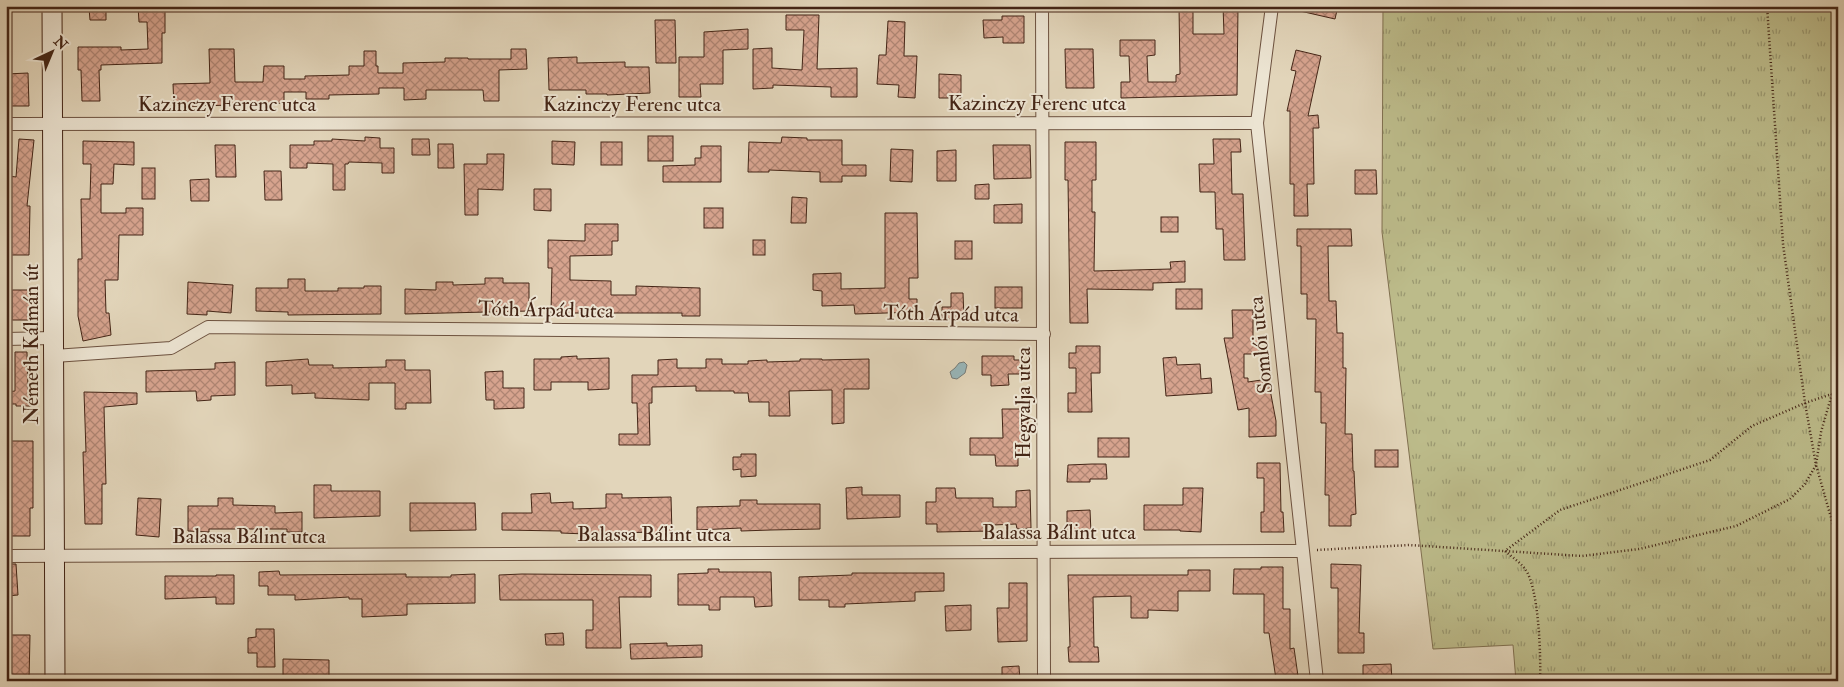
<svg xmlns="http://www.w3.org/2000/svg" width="1844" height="687" font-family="'IM FELL Double Pica',serif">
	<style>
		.grass { fill: url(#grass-tufts); stroke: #807050 }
		.water { fill: #98b6b9; stroke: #767c78 }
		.building { fill: url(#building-cross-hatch); stroke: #442516 }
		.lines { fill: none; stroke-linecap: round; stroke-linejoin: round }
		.street-casing { stroke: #6c513f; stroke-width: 14 }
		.secondary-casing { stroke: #442516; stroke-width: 21 }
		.path { stroke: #442516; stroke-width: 2.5; stroke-dasharray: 1 2.5; stroke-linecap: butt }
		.street { stroke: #ece4d2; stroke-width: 12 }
		.secondary { stroke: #ece4d2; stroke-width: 19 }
		.labels { text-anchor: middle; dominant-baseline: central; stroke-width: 4; stroke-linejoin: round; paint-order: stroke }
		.street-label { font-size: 21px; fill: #442516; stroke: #ece4d2 }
	</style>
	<defs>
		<pattern id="grass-tufts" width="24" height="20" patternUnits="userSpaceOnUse" patternTransform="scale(1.25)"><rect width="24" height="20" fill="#bcbb8a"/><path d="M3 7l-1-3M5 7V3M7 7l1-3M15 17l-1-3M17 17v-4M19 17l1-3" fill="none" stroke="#9a9870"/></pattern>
		<pattern id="building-cross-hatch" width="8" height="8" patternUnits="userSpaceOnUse" patternTransform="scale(1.25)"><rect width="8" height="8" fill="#d6a38e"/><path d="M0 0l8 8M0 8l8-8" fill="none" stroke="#af8573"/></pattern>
	</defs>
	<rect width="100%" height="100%" fill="#e2d5ba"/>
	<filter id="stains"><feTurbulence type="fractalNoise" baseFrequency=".004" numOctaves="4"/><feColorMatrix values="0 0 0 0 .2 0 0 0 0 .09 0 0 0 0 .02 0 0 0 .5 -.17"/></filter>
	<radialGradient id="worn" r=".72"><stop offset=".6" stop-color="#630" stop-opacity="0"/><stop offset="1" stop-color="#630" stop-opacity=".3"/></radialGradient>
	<path class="grass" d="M 1383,6 L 1838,6 L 1838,681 L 1516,681 L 1513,645 L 1433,649 L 1382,232 Z"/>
	<path class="water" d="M 964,362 L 967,365 L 965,373 L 957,379 L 952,378 L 950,372 L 955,368 L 959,363 Z"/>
	<g class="building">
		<path d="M 138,6 L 165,6 L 165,33 L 162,33 L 162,63 L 101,65 L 101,70 L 99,70 L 100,101 L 82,101 L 81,70 L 78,70 L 78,47 L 121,47 L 121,50 L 148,49 L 147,22 L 139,22 Z"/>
		<path d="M 1179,6 L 1193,6 L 1193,34 L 1224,34 L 1223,6 L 1238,6 L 1237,95 L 1121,98 L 1121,82 L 1130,82 L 1129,56 L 1120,56 L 1120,40 L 1155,40 L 1155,55 L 1147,56 L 1148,82 L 1176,82 L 1176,75 L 1180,74 Z"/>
		<path d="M 1301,6 L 1338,6 L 1335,19 L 1300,11 Z"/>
		<path d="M 89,8 L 106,8 L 106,20 L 90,20 Z"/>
		<path d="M 786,15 L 819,15 L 817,69 L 857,68 L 857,97 L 831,97 L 831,87 L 773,85 L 773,88 L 753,89 L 753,49 L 772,48 L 772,68 L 802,70 L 804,30 L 786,30 Z"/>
		<path d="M 1002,16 L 1024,16 L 1024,43 L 1003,43 L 1003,37 L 984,38 L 983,20 L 1002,20 Z"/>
		<path d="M 655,20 L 675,20 L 676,63 L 656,63 Z"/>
		<path d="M 888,21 L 905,22 L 904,56 L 917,56 L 915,98 L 898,97 L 899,85 L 877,84 L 879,55 L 886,55 Z"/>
		<path d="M 748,29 L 748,49 L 723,50 L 723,84 L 700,84 L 701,97 L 679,97 L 679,57 L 704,57 L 704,32 Z"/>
		<path d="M 209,49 L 234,49 L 235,82 L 263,82 L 264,66 L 284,66 L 284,79 L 305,79 L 305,76 L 349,75 L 349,66 L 364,66 L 364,51 L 376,51 L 376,66 L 378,66 L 378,73 L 403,73 L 403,63 L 445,62 L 445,58 L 468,58 L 468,59 L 511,59 L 511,49 L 526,49 L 527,69 L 499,70 L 499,101 L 484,101 L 483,90 L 426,90 L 426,99 L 404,100 L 404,88 L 379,88 L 379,94 L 329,95 L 329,99 L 306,99 L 306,92 L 284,92 L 284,103 L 174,107 L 173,84 L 210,83 Z"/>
		<path d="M 1065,49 L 1093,49 L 1094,88 L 1066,88 Z"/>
		<path d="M 1296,50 L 1321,56 L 1308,116 L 1318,115 L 1319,128 L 1313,128 L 1314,184 L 1307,184 L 1308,216 L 1294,216 L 1294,184 L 1290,184 L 1290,111 L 1287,111 L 1296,71 L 1291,70 Z"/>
		<path d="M 577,57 L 577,63 L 625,62 L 625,67 L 649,67 L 650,93 L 607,95 L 607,94 L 586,94 L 586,90 L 549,90 L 548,58 Z"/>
		<path d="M 28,73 L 29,106 L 6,106 L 6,74 Z"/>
		<path d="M 939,74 L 961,75 L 961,98 L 939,98 Z"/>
		<rect x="648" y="136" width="25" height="25"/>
		<path d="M 365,137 L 380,138 L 380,148 L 394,148 L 394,173 L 382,173 L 382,163 L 349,162 L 348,164 L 345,164 L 345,190 L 333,190 L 333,164 L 307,163 L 307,168 L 290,168 L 290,145 L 314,145 L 314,141 L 332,141 L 332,139 L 365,141 Z"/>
		<path d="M 782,137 L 807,138 L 807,140 L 842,140 L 842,165 L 866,165 L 866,176 L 842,176 L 842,182 L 820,182 L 820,172 L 769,170 L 769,172 L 748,172 L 749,142 L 781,143 Z"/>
		<path d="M 19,139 L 34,140 L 27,206 L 30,206 L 29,255 L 6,255 L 6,207 L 9,176 L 16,177 Z"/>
		<path d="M 412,139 L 429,139 L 430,155 L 412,155 Z"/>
		<path d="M 1213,139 L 1240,139 L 1241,152 L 1231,152 L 1232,194 L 1243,194 L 1245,260 L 1224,260 L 1223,229 L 1216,229 L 1215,192 L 1200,192 L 1199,164 L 1214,164 Z"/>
		<path d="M 83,141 L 134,142 L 134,165 L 114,164 L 113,184 L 101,184 L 101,213 L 126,213 L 126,208 L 143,208 L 143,235 L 119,235 L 118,280 L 105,280 L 106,313 L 109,313 L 111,335 L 83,341 L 78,316 L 78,259 L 82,259 L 81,199 L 90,199 L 91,164 L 83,164 Z"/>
		<path d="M 552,141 L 575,142 L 574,165 L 552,164 Z"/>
		<rect x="601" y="142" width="21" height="23"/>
		<path d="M 1065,142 L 1096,142 L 1096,180 L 1092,180 L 1092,212 L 1095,212 L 1094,271 L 1171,269 L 1170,262 L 1185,261 L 1185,282 L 1153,283 L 1153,290 L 1087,289 L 1088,323 L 1070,323 L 1068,180 L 1065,180 Z"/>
		<path d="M 438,144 L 453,144 L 454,168 L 438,168 Z"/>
		<path d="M 215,145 L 235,145 L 236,177 L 216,177 Z"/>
		<path d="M 993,145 L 1030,145 L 1031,178 L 994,179 Z"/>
		<path d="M 701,146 L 721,146 L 721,182 L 663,182 L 663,166 L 695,165 L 695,158 L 701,158 Z"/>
		<path d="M 891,149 L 913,150 L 912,182 L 890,181 Z"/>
		<path d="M 956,150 L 956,181 L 937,181 L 937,151 Z"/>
		<path d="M 487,154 L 504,154 L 503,190 L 478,189 L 478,215 L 465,215 L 464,164 L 487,164 Z"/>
		<rect x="142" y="168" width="13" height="31"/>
		<path d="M 1355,170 L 1376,170 L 1377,194 L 1355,194 Z"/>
		<path d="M 264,171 L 281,171 L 282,200 L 265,200 Z"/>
		<path d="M 209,179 L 209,201 L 191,201 L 190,180 Z"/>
		<path d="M 989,184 L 989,199 L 975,199 L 975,185 Z"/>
		<path d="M 534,189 L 551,189 L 551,211 L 534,210 Z"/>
		<path d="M 792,197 L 807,198 L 806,223 L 791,223 Z"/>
		<path d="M 1022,204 L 1022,223 L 994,223 L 994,205 Z"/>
		<rect x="704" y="208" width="19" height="20"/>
		<path d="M 885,213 L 917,213 L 918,278 L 909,278 L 909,299 L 917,299 L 917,312 L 855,314 L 854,305 L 822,306 L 822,291 L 813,290 L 813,274 L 841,273 L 841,289 L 885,288 Z"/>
		<rect x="1161" y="217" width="17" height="15"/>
		<path d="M 585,224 L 618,224 L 618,241 L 612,241 L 612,255 L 570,256 L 570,280 L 611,281 L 611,295 L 636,295 L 636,286 L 700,288 L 700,316 L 682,316 L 682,313 L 551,313 L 552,268 L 548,268 L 548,240 L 585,241 Z"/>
		<path d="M 1297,229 L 1351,229 L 1352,246 L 1328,246 L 1329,301 L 1336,301 L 1337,333 L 1343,333 L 1343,368 L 1346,368 L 1345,434 L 1352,434 L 1353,471 L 1354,471 L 1356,514 L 1351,515 L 1351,526 L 1329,526 L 1329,495 L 1325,495 L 1326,423 L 1321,423 L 1321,392 L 1315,392 L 1316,319 L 1307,319 L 1307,294 L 1301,294 L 1301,246 L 1297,246 Z"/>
		<rect x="753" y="240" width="12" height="15"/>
		<rect x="955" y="241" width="17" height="18"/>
		<path d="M 485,278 L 503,278 L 503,283 L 529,283 L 529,311 L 405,314 L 405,289 L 436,290 L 436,282 L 453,282 L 453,285 L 485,284 Z"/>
		<path d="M 288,279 L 305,279 L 305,291 L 338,291 L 338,288 L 364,288 L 364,286 L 381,286 L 381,314 L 288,315 L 288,312 L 256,311 L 256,288 L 288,288 Z"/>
		<path d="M 188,282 L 233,285 L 231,313 L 207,311 L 207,315 L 187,314 Z"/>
		<rect x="995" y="287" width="27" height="21"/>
		<rect x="1176" y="289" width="26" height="20"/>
		<rect x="12" y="290" width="20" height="30"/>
		<path d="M 951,293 L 963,293 L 964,319 L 942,319 L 942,307 L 951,307 Z"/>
		<path d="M 1232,310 L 1253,310 L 1253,338 L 1259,338 L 1259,354 L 1244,354 L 1244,378 L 1248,378 L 1248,382 L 1268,379 L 1276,421 L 1276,436 L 1249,437 L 1249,408 L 1238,410 L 1224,338 L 1233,338 Z"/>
		<path d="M 1076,346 L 1100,346 L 1100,373 L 1091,373 L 1092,412 L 1068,412 L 1068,393 L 1076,393 L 1076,368 L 1069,368 L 1069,353 L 1076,353 Z"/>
		<path d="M 15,352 L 27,352 L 28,391 L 35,391 L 35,406 L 16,406 L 16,404 L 7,404 L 7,392 L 15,391 Z"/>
		<path d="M 577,356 L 577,359 L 609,358 L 609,389 L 588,390 L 588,382 L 551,382 L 551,390 L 534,390 L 534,359 L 561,359 L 561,357 Z"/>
		<path d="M 982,356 L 1014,356 L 1014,360 L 1025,360 L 1025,374 L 1008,374 L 1009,385 L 991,386 L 991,375 L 982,375 Z"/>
		<path d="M 1176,357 L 1177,365 L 1200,364 L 1201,379 L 1211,378 L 1212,393 L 1166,396 L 1163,358 Z"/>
		<path d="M 308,359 L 309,365 L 333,365 L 333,368 L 386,367 L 386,360 L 405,360 L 405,370 L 430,370 L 431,403 L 406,403 L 406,409 L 395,409 L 395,383 L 369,383 L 369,400 L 315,398 L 315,393 L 292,394 L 292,385 L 266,386 L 266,362 Z"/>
		<path d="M 677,359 L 677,368 L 706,368 L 706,359 L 722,359 L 722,364 L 748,364 L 748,361 L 767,360 L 767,362 L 800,361 L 800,359 L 822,359 L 822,360 L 869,359 L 869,389 L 844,389 L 844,423 L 832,424 L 832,390 L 789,391 L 790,416 L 769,416 L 769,402 L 749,402 L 748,393 L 734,393 L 734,391 L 696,391 L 696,386 L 652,387 L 652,403 L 649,403 L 650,445 L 619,445 L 619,434 L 638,434 L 637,403 L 632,403 L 632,375 L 658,375 L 658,360 Z"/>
		<path d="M 235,362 L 235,395 L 211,396 L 211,400 L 197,401 L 196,391 L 146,392 L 146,371 L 215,369 L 215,363 Z"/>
		<path d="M 503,371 L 503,388 L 524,388 L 524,408 L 494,409 L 494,400 L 486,400 L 485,372 Z"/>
		<path d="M 84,392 L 137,393 L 137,404 L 104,407 L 106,484 L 102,484 L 102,524 L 85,524 L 83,452 L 86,452 Z"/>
		<path d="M 1002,409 L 1028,409 L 1028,431 L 1022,431 L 1023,454 L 1018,454 L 1018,466 L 996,466 L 995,455 L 970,455 L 970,438 L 1003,438 Z"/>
		<rect x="1098" y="438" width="31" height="19"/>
		<path d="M 6,441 L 33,441 L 33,508 L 30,508 L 30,536 L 6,536 Z"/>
		<rect x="1375" y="450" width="23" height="17"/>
		<path d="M 741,454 L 756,454 L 756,476 L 741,477 L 741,469 L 733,470 L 733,457 L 741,457 Z"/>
		<path d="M 1257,463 L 1280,463 L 1281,512 L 1283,512 L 1284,532 L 1261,532 L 1261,512 L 1264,512 L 1264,478 L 1257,478 Z"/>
		<path d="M 1092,464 L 1106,464 L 1107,479 L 1090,479 L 1090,482 L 1067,482 L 1068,465 Z"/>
		<path d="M 314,485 L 331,485 L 331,491 L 380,491 L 380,516 L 314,518 Z"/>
		<path d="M 862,487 L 862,495 L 900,495 L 900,517 L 847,519 L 846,488 Z"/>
		<path d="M 936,488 L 955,488 L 956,498 L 993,498 L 993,507 L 1016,507 L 1016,491 L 1030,490 L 1031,528 L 1017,529 L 1016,524 L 993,525 L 993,531 L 937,532 L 937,524 L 926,524 L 926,502 L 936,502 Z"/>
		<path d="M 1183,488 L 1203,488 L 1201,532 L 1180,531 L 1180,530 L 1144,530 L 1144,505 L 1183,505 Z"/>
		<path d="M 550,493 L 551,503 L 573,502 L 573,509 L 606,508 L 606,494 L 622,494 L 622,498 L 671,497 L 672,534 L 652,534 L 652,532 L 586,534 L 561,533 L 561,531 L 502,530 L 502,513 L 532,513 L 531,494 Z"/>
		<path d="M 138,498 L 161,499 L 159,537 L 136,535 Z"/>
		<path d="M 218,498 L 233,498 L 233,505 L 275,506 L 275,513 L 302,512 L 302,532 L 287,532 L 287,529 L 209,529 L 209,532 L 188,531 L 188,506 L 218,506 Z"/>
		<path d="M 740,500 L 757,500 L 757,504 L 820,504 L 820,529 L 771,530 L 741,531 L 741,528 L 697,530 L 697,507 L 740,506 Z"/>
		<path d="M 410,503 L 475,503 L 476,530 L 410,531 Z"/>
		<path d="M 1090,510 L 1091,533 L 1067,534 L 1067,511 Z"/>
		<path d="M 6,564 L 16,564 L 18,595 L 6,596 Z"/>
		<path d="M 1331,564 L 1361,565 L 1359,633 L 1364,633 L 1364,653 L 1338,653 L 1338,588 L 1331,588 Z"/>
		<path d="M 1261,567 L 1283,567 L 1283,609 L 1290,609 L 1290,649 L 1294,648 L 1298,676 L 1276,679 L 1269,633 L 1264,633 L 1264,594 L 1233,594 L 1234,569 L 1261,569 Z"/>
		<path d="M 708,569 L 719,569 L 719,572 L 771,572 L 772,606 L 755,607 L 754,597 L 720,597 L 720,610 L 709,610 L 709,605 L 678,605 L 678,574 L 708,573 Z"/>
		<path d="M 1188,570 L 1210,570 L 1210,591 L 1178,591 L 1178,611 L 1148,610 L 1148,618 L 1131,618 L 1131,596 L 1093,597 L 1094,647 L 1098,647 L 1099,662 L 1069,662 L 1068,647 L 1070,647 L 1068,575 L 1188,575 Z"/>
		<path d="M 279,571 L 280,575 L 406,574 L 406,577 L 451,577 L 451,575 L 475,574 L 475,603 L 407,604 L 407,615 L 362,617 L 362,599 L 349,599 L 349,597 L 295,600 L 295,595 L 268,595 L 268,586 L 259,586 L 259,572 Z"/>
		<path d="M 852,573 L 944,573 L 944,591 L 915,592 L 915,601 L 845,604 L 845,607 L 829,607 L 829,600 L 799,600 L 799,577 L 852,575 Z"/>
		<path d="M 522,574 L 651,575 L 651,597 L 619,597 L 621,648 L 586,648 L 586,630 L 593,630 L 593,600 L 500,600 L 499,575 Z"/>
		<path d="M 216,575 L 234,575 L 234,604 L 216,604 L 216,597 L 165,599 L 165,576 L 216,576 Z"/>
		<path d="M 1009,583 L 1027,583 L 1027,641 L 998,642 L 997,608 L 1009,608 Z"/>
		<path d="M 971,605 L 971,630 L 946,631 L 945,606 Z"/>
		<path d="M 256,629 L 274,629 L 275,667 L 257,667 L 257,653 L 248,653 L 248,638 L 256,637 Z"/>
		<path d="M 563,633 L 564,645 L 546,645 L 545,634 Z"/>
		<path d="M 6,635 L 30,635 L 29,681 L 6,681 Z"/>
		<path d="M 667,643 L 667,646 L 702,645 L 702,657 L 631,659 L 630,644 Z"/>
		<path d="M 283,659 L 329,660 L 329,681 L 283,681 Z"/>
		<path d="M 1391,664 L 1392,681 L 1363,681 L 1363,665 Z"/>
		<path d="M 1019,666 L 1020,681 L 1002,681 L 1002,667 Z"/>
	</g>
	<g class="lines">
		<defs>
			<g id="street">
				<path d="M 1042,6 L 1044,681"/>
				<path d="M 1272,6 L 1257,123 L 1317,681"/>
				<path d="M 6,124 L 1257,123"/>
				<path d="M 6,339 L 53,338"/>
				<path d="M 54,356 L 171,348 L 208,327 L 1044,334"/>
				<path d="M 6,556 L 1302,551"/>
			</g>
			<path id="secondary" d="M 52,6 L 55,681"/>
		</defs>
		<use href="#street" class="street-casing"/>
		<use href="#secondary" class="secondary-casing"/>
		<g class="path">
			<path d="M 1838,391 L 1832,394 L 1821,432 L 1816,465 L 1838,542"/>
			<path d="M 1317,550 L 1409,545 L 1582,556 L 1639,549 L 1736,526 L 1790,499 L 1805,484 L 1816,465 L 1805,403 L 1783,244 L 1767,6"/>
			<path d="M 1540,681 C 1541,657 1539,587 1525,569 C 1520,562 1512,557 1505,551 L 1560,510 L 1710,460 L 1752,426 L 1805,403 L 1832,394"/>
		</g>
		<use href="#street" class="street"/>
		<use href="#secondary" class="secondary"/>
	</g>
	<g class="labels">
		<g class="street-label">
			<text x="1037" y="103">Kazinczy Ferenc utca</text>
			<text x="227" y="104">Kazinczy Ferenc utca</text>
			<text x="632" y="104">Kazinczy Ferenc utca</text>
			<text transform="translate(546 310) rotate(1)">Tóth Árpád utca</text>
			<text transform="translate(951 314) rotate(1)">Tóth Árpád utca</text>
			<text transform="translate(31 344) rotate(-90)">Németh Kálmán út</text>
			<text transform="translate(1261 345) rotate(-96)">Somlói utca</text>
			<text transform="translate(1023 403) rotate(-90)">Hegyalja utca</text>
			<text x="1059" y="532">Balassa Bálint utca</text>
			<text x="654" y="534">Balassa Bálint utca</text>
			<text x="249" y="536">Balassa Bálint utca</text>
		</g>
	</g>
	<rect width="1844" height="687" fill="none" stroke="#e2d5ba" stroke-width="25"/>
	<rect x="8" y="8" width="1829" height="672" fill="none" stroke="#442516" stroke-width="2.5"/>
	<rect x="12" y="12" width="1819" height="662" fill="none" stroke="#442516"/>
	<g transform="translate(52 52) rotate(44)" stroke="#ece4d2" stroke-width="4" paint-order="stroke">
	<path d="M0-4L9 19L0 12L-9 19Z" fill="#442516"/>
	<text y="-8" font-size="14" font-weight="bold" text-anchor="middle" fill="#442516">N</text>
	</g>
	<rect width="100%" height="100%" filter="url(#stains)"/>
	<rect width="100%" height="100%" fill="url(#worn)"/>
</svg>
